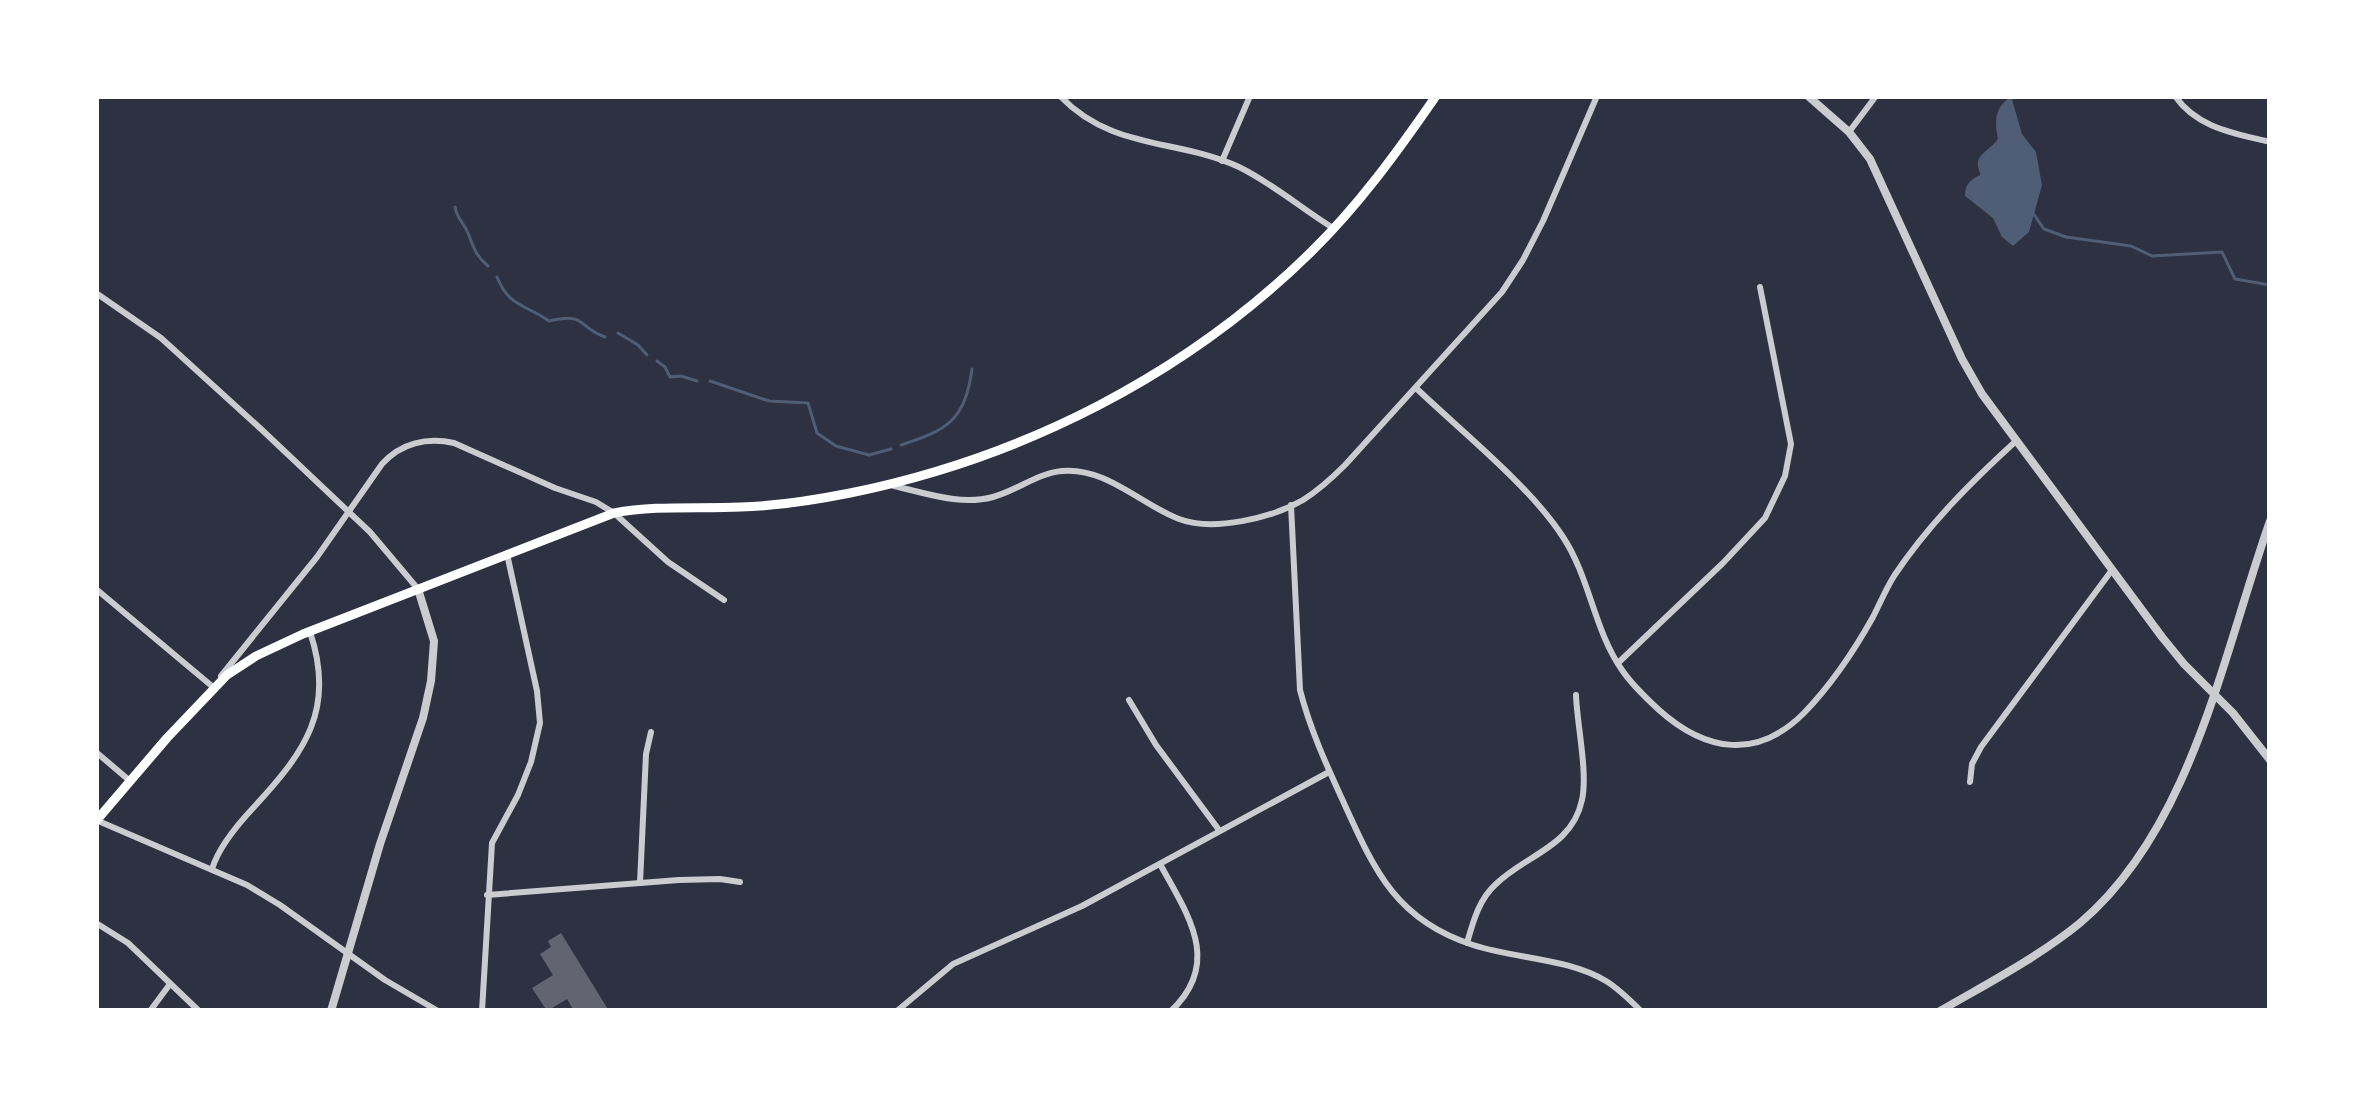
<svg xmlns="http://www.w3.org/2000/svg" width="2366" height="1107" font-family="Mulish,sans-serif">
	<style>
		.water { fill: #4f5d75 }
		.lines { fill: none; stroke-linecap: round; stroke-linejoin: round }
		.stream { stroke: #4f5d75; stroke-width: 3 }
		.building { fill: #626471 }
		.minor { stroke: #caccd0; stroke-width: 6 }
		.tertiary { stroke: #caccd0; stroke-width: 8 }
		.secondary { stroke: #fff; stroke-width: 9 }
	</style>
	<rect width="100%" height="100%" fill="#2d3142"/>
	<path class="water" d="M 2011,96 L 2022,134 L 2036,152 L 2042,185 L 2029,232 L 2013,246 L 2002,237 L 1993,218 L 1965,196 C 1965,184 1970,180 1980,175 C 1980,171 1977,167 1978,162 C 1978,155 1994,146 1998,139 C 1994,120 1995,108 2011,96 Z"/>
	<g class="lines">
		<g class="stream">
			<path d="M 455,207 C 457,219 464,223 468,233 C 474,248 475,255 488,266"/>
			<path d="M 2033,213 L 2044,229 L 2066,237 L 2131,246 L 2152,256 L 2222,252 L 2235,279 L 2270,285"/>
			<path d="M 497,277 C 509,307 525,304 549,321 C 588,312 576,327 605,337"/>
			<path d="M 618,333 L 638,345 L 647,355"/>
			<path d="M 657,361 L 665,367 L 670,377 L 681,376 L 697,381"/>
			<path d="M 710,381 L 769,401 L 808,403 L 817,433 L 836,446 L 869,455 L 891,449"/>
			<path d="M 901,445 C 948,430 965,420 972,369"/>
		</g>
	</g>
	<path class="building" d="M 561,933 L 609,1011 L 574,1011 L 567,999 L 547,1011 L 532,988 L 553,975 L 540,954 L 551,947 L 548,941 Z"/>
	<g class="lines">
		<g class="minor">
			<path d="M 1060,96 C 1113,151 1176,138 1239,167 C 1272,183 1302,209 1333,228"/>
			<path d="M 2175,96 C 2197,128 2234,133 2270,142"/>
			<path d="M 1849,132 L 1876,96"/>
			<path d="M 1222,161 L 1250,96"/>
			<path d="M 96,293 L 161,338 L 261,429 L 370,532 L 418,589"/>
			<path d="M 1416,388 C 1461,431 1530,486 1563,537 C 1590,578 1594,630 1622,670 C 1632,685 1646,698 1659,710 C 1706,752 1757,760 1804,713 C 1831,685 1854,651 1873,617 C 1880,603 1886,589 1894,576 C 1928,525 1971,482 2016,441"/>
			<path d="M 894,486 C 926,493 960,506 993,497 C 1016,491 1038,473 1062,471 C 1106,467 1140,504 1179,519 C 1213,532 1272,518 1303,500 C 1319,490 1332,478 1345,465 L 1502,292 L 1523,260 L 1543,221 L 1597,96"/>
			<path d="M 1291,505 L 1300,690 C 1310,729 1326,764 1343,801 C 1374,869 1395,920 1473,945 C 1516,959 1567,958 1606,981 C 1619,989 1631,1001 1641,1011"/>
			<path d="M 96,589 L 213,687"/>
			<path d="M 1618,663 L 1723,563 L 1765,518 L 1785,476 L 1791,444 L 1760,287"/>
			<path d="M 221,676 L 317,557 L 382,464 C 401,443 427,437 454,443 L 555,488 L 596,502 L 614,513 L 668,562 L 724,600"/>
			<path d="M 1129,700 L 1156,745 L 1219,830"/>
			<path d="M 96,752 L 130,781"/>
			<path d="M 1970,782 L 1972,764 L 1981,747 L 2112,570"/>
			<path d="M 96,820 L 247,885 L 280,905 L 385,980 L 438,1011"/>
			<path d="M 1160,864 C 1187,914 1223,962 1171,1011"/>
			<path d="M 212,869 C 219,846 238,824 254,807 C 305,752 336,709 310,632"/>
			<path d="M 640,883 L 646,754 L 651,732"/>
			<path d="M 487,895 L 679,880 L 720,879 L 740,882"/>
			<path d="M 96,923 L 128,943 L 199,1011"/>
			<path d="M 1467,943 C 1473,922 1479,899 1496,884 C 1527,854 1572,847 1582,800 C 1588,772 1577,725 1576,695"/>
			<path d="M 150,1011 L 170,984"/>
			<path d="M 482,1011 L 492,843 L 518,795 L 531,762 L 540,723 L 537,691 L 507,554"/>
			<path d="M 897,1011 L 953,964 L 1082,906 L 1329,772"/>
		</g>
		<g class="tertiary">
			<path d="M 1808,96 L 1849,132 L 1870,159 L 1962,359 L 1982,394 L 2162,637 L 2184,664 L 2233,713 L 2270,760"/>
			<path d="M 331,1011 L 380,844 L 423,718 L 431,681 L 434,641 L 418,589"/>
			<path d="M 1940,1011 C 1988,983 2037,958 2080,923 C 2192,828 2223,654 2270,521"/>
		</g>
		<path class="secondary" d="M 96,821 L 167,738 L 227,675 L 256,656 L 303,634 L 614,513 C 656,505 699,509 741,507 C 777,506 815,500 850,493 C 1022,458 1185,376 1311,252 C 1359,205 1398,151 1436,96"/>
	</g>
	<rect width="2366" height="1107" fill="none" stroke="#ffffff" stroke-width="198"/>
</svg>
